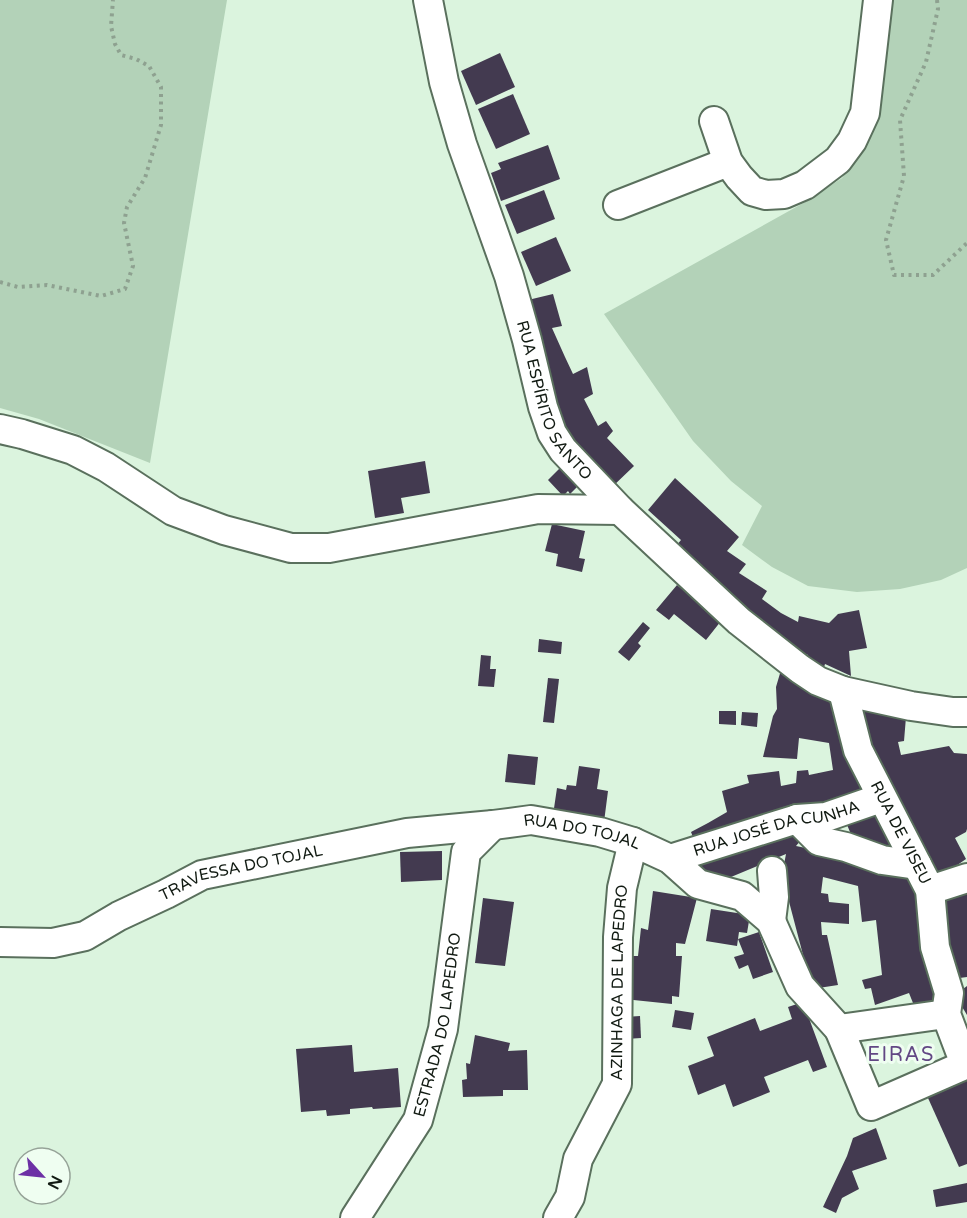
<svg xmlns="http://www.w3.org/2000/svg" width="967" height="1218" font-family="'Varela Round',sans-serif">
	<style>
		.green { fill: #b3d2b8 }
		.building { fill: #433a50 }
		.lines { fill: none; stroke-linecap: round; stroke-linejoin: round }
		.minor-casing { stroke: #5a705d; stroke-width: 32 }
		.path { stroke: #8ea190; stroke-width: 4; stroke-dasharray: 3 4.5; stroke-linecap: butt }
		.minor { stroke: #fff; stroke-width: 28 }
		.labels { text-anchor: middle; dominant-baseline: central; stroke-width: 6; stroke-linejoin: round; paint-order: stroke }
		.street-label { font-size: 16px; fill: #111a12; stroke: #effef1 }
		.quarter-label { font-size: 20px; letter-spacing: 1.5px; fill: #624784; stroke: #effef1 }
	</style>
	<rect width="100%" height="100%" fill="#dbf4de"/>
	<g class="green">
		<path d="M 0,0 L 227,0 L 150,463 L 39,419 L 0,408 Z"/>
		<path d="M 892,0 L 967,0 L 967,568 L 941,580 L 900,589 L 857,592 L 808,586 L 772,567 L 742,545 L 762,506 L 731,481 L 693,441 L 604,314 L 807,201 L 842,178 L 865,147 L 878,107 Z"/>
	</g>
	<g class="building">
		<path d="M 500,53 L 515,87 L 476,105 L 461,71 Z"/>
		<path d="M 513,94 L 530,134 L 496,149 L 478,109 Z"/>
		<path d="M 548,145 L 560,179 L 501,201 L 491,173 L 501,169 L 498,163 Z"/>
		<path d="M 544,190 L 555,219 L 517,234 L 505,205 Z"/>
		<path d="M 556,237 L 571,271 L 536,286 L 521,252 Z"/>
		<path d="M 553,294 L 562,326 L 552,328 L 565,357 L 573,374 L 587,367 L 593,394 L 584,399 L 598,426 L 606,421 L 613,431 L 607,438 L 634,466 L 611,488 L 581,456 L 556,413 L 528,300 Z"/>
		<path d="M 425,461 L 430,493 L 401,498 L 404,513 L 375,518 L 368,471 Z"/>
		<path d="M 566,462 L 584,480 L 570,494 L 568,491 L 563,496 L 548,480 Z"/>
		<path d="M 675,478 L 739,537 L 727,551 L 746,564 L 739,573 L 767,591 L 762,599 L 781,613 L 798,622 L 799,616 L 829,623 L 838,614 L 859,610 L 867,648 L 849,651 L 851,676 L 825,664 L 822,674 L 804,663 L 808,655 L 793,649 L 767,632 L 676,546 L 681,540 L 648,510 Z"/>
		<path d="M 552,524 L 585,531 L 579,558 L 585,559 L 582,572 L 556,566 L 558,554 L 545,551 Z"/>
		<path d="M 677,585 L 721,621 L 706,640 L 674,614 L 669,620 L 656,610 Z"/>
		<path d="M 643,622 L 650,628 L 638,643 L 641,646 L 629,661 L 618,652 Z"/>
		<path d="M 539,639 L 562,642 L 561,654 L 538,652 Z"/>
		<path d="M 481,655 L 491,656 L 490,669 L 496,669 L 494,687 L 478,686 Z"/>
		<path d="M 781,670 L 832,698 L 862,792 L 695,842 L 691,832 L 708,823 L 727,812 L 722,791 L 749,783 L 747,775 L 779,771 L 781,786 L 796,783 L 797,771 L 808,770 L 809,775 L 833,770 L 829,743 L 799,738 L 797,759 L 763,757 L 773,716 L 777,709 L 776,687 Z"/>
		<path d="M 548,678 L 559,679 L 554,723 L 543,722 Z"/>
		<path d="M 858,698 L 906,717 L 904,741 L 898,742 L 901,755 L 949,746 L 954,753 L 967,754 L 967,829 L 966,832 L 955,838 L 966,859 L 937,879 L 873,764 Z"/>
		<path d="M 719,711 L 736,711 L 736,725 L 719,724 Z"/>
		<path d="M 742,712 L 758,713 L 757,727 L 741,725 Z"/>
		<path d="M 508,754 L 538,757 L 535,785 L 505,782 Z"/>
		<path d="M 579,766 L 600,769 L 597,789 L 608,791 L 604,822 L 553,815 L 557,788 L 566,790 L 567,785 L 576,786 Z"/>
		<path d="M 875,807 L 899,846 L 881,856 L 848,843 L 850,832 L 843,815 Z"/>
		<path d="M 794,824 L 801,840 L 796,846 L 913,870 L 943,997 L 915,1008 L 909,993 L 875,1005 L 871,988 L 865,989 L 862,980 L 882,975 L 876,920 L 862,922 L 858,886 L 823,877 L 821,893 L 828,894 L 829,902 L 849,904 L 849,924 L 821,922 L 822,935 L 827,935 L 838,985 L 812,989 L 782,875 L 786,854 L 719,882 L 713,872 L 704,875 L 692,860 Z"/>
		<path d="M 442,851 L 442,880 L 401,882 L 400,852 Z"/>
		<path d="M 653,891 L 697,898 L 685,944 L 676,943 L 676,956 L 682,956 L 679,997 L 672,996 L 672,1004 L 624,999 L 628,956 L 638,956 L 641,928 L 648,930 Z"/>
		<path d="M 967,892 L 967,977 L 952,979 L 940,898 Z"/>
		<path d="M 483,898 L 514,902 L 505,966 L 475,963 Z"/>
		<path d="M 711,909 L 750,915 L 747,933 L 739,932 L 737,946 L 706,941 Z"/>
		<path d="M 759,932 L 773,972 L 753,979 L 748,965 L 739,969 L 734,957 L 744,954 L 738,939 Z"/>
		<path d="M 967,986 L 967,1015 L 955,995 Z"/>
		<path d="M 803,1002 L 827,1067 L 813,1072 L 808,1060 L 764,1077 L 770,1092 L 733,1107 L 725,1084 L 698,1095 L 688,1066 L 714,1056 L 707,1037 L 755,1018 L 760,1031 L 792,1019 L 788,1007 Z"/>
		<path d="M 675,1010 L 694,1013 L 691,1030 L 672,1027 Z"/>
		<path d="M 640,1016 L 641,1038 L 626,1039 L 625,1017 Z"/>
		<path d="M 475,1035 L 510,1043 L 508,1051 L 527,1050 L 528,1090 L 503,1090 L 503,1096 L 463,1097 L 462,1080 L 467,1079 L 466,1063 L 470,1064 Z"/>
		<path d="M 352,1045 L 354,1072 L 398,1068 L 401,1107 L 373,1109 L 372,1107 L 350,1109 L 350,1114 L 327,1116 L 326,1110 L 301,1112 L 296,1049 Z"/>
		<path d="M 965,1075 L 967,1080 L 967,1164 L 959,1167 L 928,1098 Z"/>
		<path d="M 876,1128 L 887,1159 L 852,1171 L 859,1189 L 842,1198 L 836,1213 L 823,1207 L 847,1156 L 853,1138 Z"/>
		<path d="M 967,1183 L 967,1202 L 936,1207 L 933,1190 Z"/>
	</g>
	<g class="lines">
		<defs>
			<g id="minor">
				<path id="s1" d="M 428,0 L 444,82 L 462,144 L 509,276 L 527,340 L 543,407 L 552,433 L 563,450 L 620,510 L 739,621 L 800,669 L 818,681 L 843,691 L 911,706 L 953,712 L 967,712"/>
				<path d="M 714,121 L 728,162 L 739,177 L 752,191 L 766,195 L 784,194 L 805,185 L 838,160 L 852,141 L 865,113 L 878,0"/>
				<path d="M 618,205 L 728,162"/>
				<path d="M 0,429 L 22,434 L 73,450 L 106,467 L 173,511 L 224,530 L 291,548 L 329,548 L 538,509 L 620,510"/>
				<path id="s2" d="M 843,691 L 858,750 L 930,890 L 935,947 L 949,993 L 946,1014 L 960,1051 L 967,1064"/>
				<path d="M 797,819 L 819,841 L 846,847 L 882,860 L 917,865"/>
				<path id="s3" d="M 670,859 L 797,819 L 826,817 L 881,798"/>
				<path d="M 930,890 L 967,878"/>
				<path d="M 771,921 L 774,897 L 772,871"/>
				<path id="s4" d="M 0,942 L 53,943 L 85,936 L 119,916 L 166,894 L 202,875 L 407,833 L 493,825 L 531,820 L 600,832 L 633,842 L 670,859 L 698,884 L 742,896 L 771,921 L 800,986 L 839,1029"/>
				<path d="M 946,1014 L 839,1029 L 871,1106 L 967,1064"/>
				<path id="s5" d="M 355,1218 L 418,1120 L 443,1029 L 466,852 L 493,825"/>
				<path id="s6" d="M 558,1218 L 570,1197 L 578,1159 L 617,1084 L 618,937 L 622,888 L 633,842"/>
			</g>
		</defs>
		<use href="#minor" class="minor-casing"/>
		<g class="path">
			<path d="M 937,0 L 938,9 L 926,62 L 900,120 L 904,176 L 886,240 L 894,275 L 933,275 L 967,243"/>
			<path d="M 0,282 L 18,287 L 47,285 L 101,296 L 125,289 L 133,266 L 124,223 L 127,207 L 145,178 L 161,125 L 161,87 L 149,66 L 136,59 L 121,55 L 115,44 L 111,26 L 113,0"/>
		</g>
		<use href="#minor" class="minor"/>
	</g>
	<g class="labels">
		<g class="street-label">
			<text stroke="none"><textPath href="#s1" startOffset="422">RUA ESPÍRITO SANTO</textPath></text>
			<text stroke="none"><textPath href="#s3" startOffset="111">RUA JOSÉ DA CUNHA</textPath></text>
			<text stroke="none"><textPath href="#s2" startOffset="154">RUA DE VISEU</textPath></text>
			<text stroke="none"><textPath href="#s4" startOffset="604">RUA DO TOJAL</textPath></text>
			<text stroke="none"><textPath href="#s4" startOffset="256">TRAVESSA DO TOJAL</textPath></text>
			<text stroke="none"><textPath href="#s6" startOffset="249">AZINHAGA DE LAPEDRO</textPath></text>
			<text stroke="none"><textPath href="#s5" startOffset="214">ESTRADA DO LAPEDRO</textPath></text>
		</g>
		<g class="quarter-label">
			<text x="901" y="1055">EIRAS</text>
		</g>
	</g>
	<g transform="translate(42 1176) rotate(117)"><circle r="28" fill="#effef1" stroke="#96a398" stroke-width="1.5"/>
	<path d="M0-4.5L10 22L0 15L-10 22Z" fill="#6c30a5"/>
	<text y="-9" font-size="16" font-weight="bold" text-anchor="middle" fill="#111a12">N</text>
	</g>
</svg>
